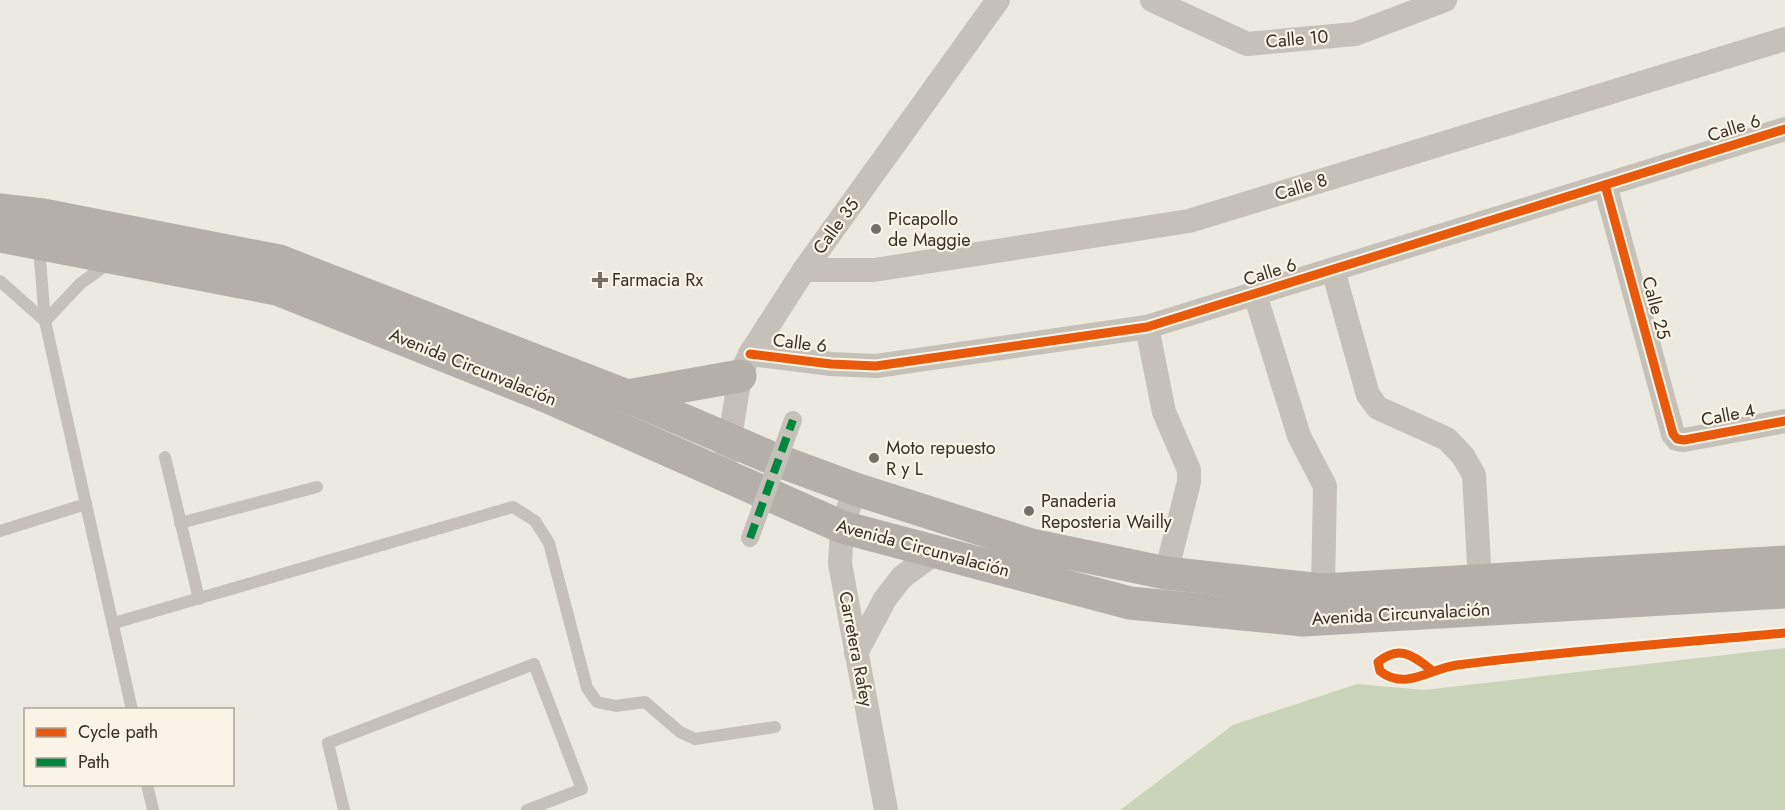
<svg xmlns="http://www.w3.org/2000/svg" width="1785" height="810" font-family="Jost,sans-serif">
	<style>
		.green { fill: #c9d4b9 }
		.lines { fill: none; stroke-linecap: round; stroke-linejoin: round }
		.service { stroke: #c6c1b8; stroke-width: 12 }
		.minor { stroke: #c6c1b8; stroke-width: 24 }
		.primary { stroke: #b4afa8; stroke-width: 33 }
		.pedestrian-bridge { stroke: #c6c1b8; stroke-width: 18 }
		.quiet { stroke: #00873e; stroke-width: 8; stroke-dasharray: 15 8; stroke-linecap: butt }
		.cycleway-casing { stroke: #faf4e6; stroke-width: 13 }
		.cycleway { stroke: #e8590c; stroke-width: 9 }
		.poi-dot { fill: #767068; stroke: #faf4e6; stroke-width: 2 }
		.labels { text-anchor: middle; dominant-baseline: central; stroke-width: 4.5; stroke-linejoin: round; paint-order: stroke }
		.street-label { font-size: 18px; fill: #362f27; stroke: #faf4e6 }
		.poi-label { font-size: 18px; fill: #362f27; stroke: #faf4e6; text-anchor: start }
	</style>
	<rect width="100%" height="100%" fill="#ece9e0"/>
	<path class="green" d="M 1785,648 L 1785,810 L 1120,810 L 1233,725 L 1357,684 L 1424,690 Z"/>
	<g class="lines">
		<g class="service">
			<path d="M 39,247 L 45,321 L 132,710"/>
			<path d="M 0,281 L 45,321 L 81,283 L 109,263"/>
			<path d="M 165,457 L 199,599"/>
			<path d="M 180,523 L 317,487"/>
			<path d="M 0,531 L 86,504"/>
			<path d="M 114,623 L 513,507 L 535,521 L 549,543 L 587,688 L 597,702 L 616,706 L 645,702 L 680,732 L 695,739 L 775,727"/>
			<path d="M 147,784 L 153,810"/>
			<path d="M 344,810 L 328,743 L 534,664 L 582,789 L 527,810"/>
		</g>
		<g class="minor">
			<path d="M 1152,0 L 1247,44 L 1355,34 L 1445,0"/>
			<path d="M 1605,185 L 1673,434 L 1677,439 L 1684,440 L 1785,421"/>
			<path d="M 804,270 L 874,270 L 1189,221 L 1785,39"/>
			<path d="M 1333,270 L 1368,395 L 1378,408 L 1447,439 L 1463,456 L 1474,475 L 1480,581"/>
			<path d="M 1255,294 L 1299,436 L 1325,486 L 1323,590"/>
			<path d="M 1147,327 L 1164,412 L 1189,470 L 1189,482 L 1166,573"/>
			<path d="M 750,354 L 831,364 L 876,366 L 1147,327 L 1785,129"/>
			<path d="M 727,456 L 740,376 L 750,354 L 804,270 L 998,0"/>
			<path d="M 855,489 L 842,527 L 840,564 L 886,810"/>
			<path d="M 856,653 L 885,599 L 902,577 L 936,552"/>
		</g>
		<g class="primary">
			<path d="M 0,210 L 43,215 L 279,261 L 627,396 L 774,459 L 855,489 L 1031,545 L 1166,573 L 1323,590 L 1785,562"/>
			<path d="M 0,236 L 277,289 L 548,397 L 842,527 L 1130,603 L 1303,620 L 1785,592"/>
			<path d="M 627,396 L 740,376"/>
		</g>
		<path class="pedestrian-bridge" d="M 750,538 L 793,420"/>
		<path class="quiet" d="M 750,538 L 793,420"/>
		<defs>
			<g id="cycleway">
				<path d="M 1605,185 L 1673,434 L 1677,439 L 1684,440 L 1785,421"/>
				<path d="M 750,354 L 831,364 L 876,366 L 1147,327 L 1785,129"/>
				<path d="M 1433,671 C 1413,656 1401,644 1378,662 L 1380,671 C 1405,691 1429,669 1457,665 C 1566,651 1675,643 1785,633"/>
			</g>
		</defs>
		<use href="#cycleway" class="cycleway-casing"/>
		<use href="#cycleway" class="cycleway"/>
	</g>
	<g class="poi-dot">
		<circle cx="876" cy="229" r="6"/>
		<path d="M597 271h6v6h6v6h-6v6h-6v-6h-6v-6h6z"/>
		<circle cx="874" cy="458" r="6"/>
		<circle cx="1029" cy="511" r="6"/>
	</g>
	<g class="labels">
		<g class="street-label">
			<text transform="translate(1297 39) rotate(-5)">Calle 10</text>
			<text transform="translate(1734 128) rotate(-17)">Calle 6</text>
			<text transform="translate(1301 187) rotate(-17)">Calle 8</text>
			<text transform="translate(836 226) rotate(-54)">Calle 35</text>
			<text transform="translate(1270 272) rotate(-17)">Calle 6</text>
			<text transform="translate(1656 308) rotate(75)">Calle 25</text>
			<text transform="translate(800 343) rotate(7)">Calle 6</text>
			<text transform="translate(473 367) rotate(22)">Avenida Circunvalación</text>
			<text transform="translate(1728 415) rotate(-11)">Calle 4</text>
			<text transform="translate(923 548) rotate(15)">Avenida Circunvalación</text>
			<text transform="translate(1401 614) rotate(-3)">Avenida Circunvalación</text>
			<text transform="translate(856 649) rotate(79)">Carretera Rafey</text>
		</g>
		<g class="poi-label">
			<text x="888" y="219">Picapollo<tspan x="888" dy="21">de Maggie</tspan></text>
			<text x="612" y="280">Farmacia Rx</text>
			<text x="886" y="448">Moto repuesto<tspan x="886" dy="21">R y L</tspan></text>
			<text x="1041" y="501">Panaderia<tspan x="1041" dy="21">Reposteria Wailly</tspan></text>
		</g>
	</g>
	<rect x="24" y="708" width="210" height="78" fill="#faf4e6" stroke="#aca59a" stroke-width="1.5"/>
	<rect x="36" y="728" width="30" height="9" fill="#e8590c" stroke="#aca59a" stroke-width="1.5"/>
	<text x="78" y="738" font-size="18" fill="#362f27">Cycle path</text>
	<rect x="36" y="758" width="30" height="9" fill="#00873e" stroke="#aca59a" stroke-width="1.5"/>
	<text x="78" y="768" font-size="18" fill="#362f27">Path</text>
</svg>
